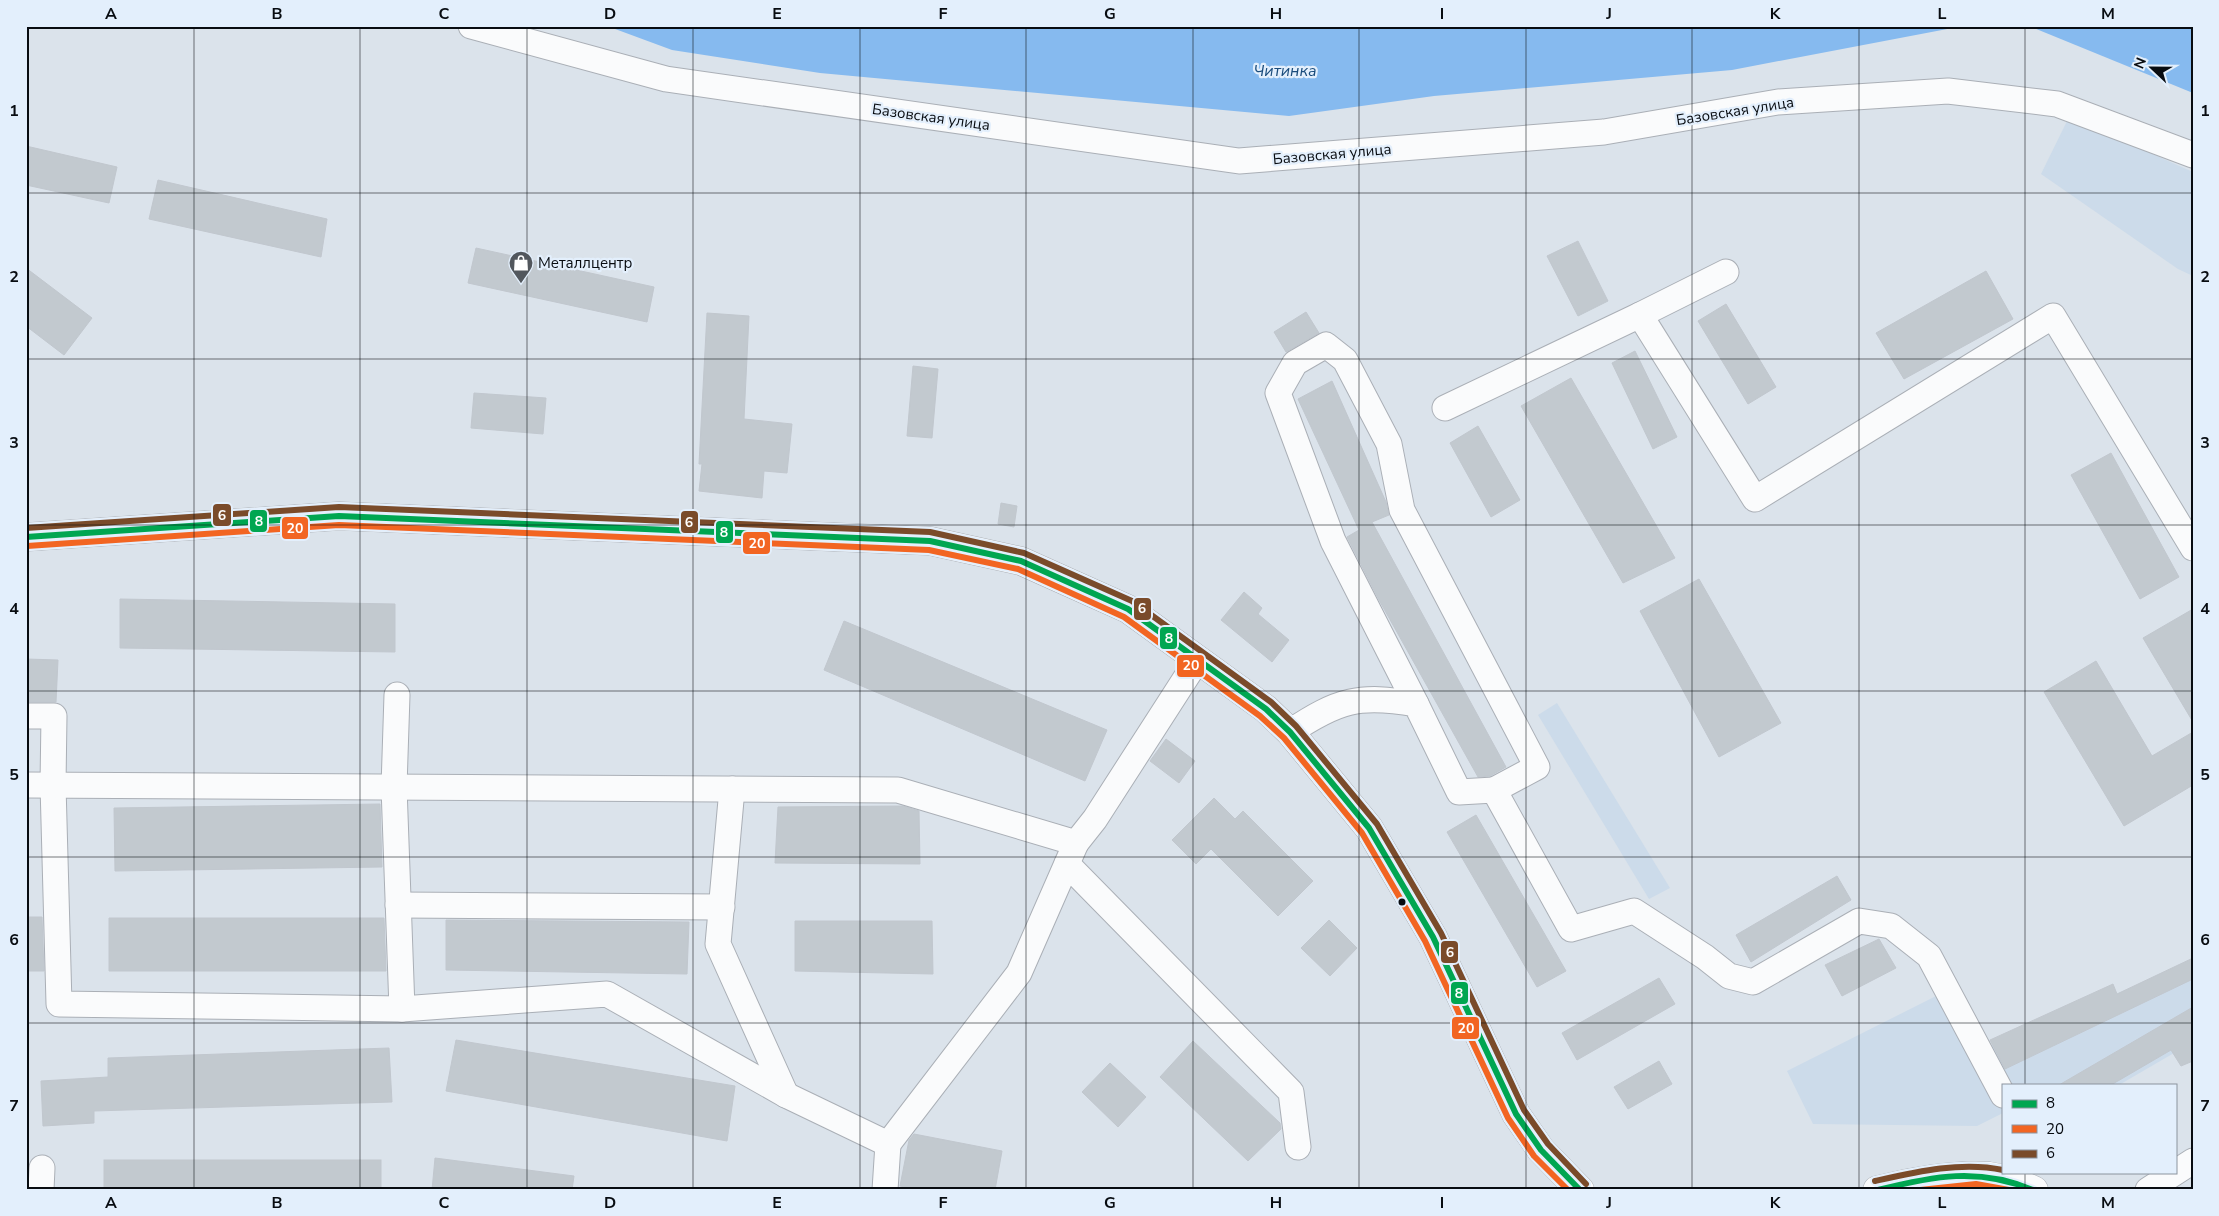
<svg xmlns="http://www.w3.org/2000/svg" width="2219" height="1216" font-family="'Nunito Sans',sans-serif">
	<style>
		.built { fill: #ccdbea }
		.water { fill: #86baef }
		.building { fill: #c2c9cf; stroke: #c1c7ce }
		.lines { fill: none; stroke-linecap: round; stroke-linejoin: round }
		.minor-casing { stroke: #aaafb6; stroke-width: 27 }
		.major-casing { stroke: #aaafb6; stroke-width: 29 }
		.minor { stroke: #fafbfc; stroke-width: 25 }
		.major { stroke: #fafbfc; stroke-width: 28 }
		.bus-1-casing { stroke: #e3effc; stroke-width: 10 }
		.bus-2-casing { stroke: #e3effc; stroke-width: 10 }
		.bus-3-casing { stroke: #e3effc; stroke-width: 10 }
		.bus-1 { stroke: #00a651; stroke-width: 6 }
		.bus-2 { stroke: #f26522; stroke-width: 6 }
		.bus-3 { stroke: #7a4b2a; stroke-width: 6 }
		.grid { fill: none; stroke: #080c11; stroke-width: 1; stroke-opacity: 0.55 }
		.bus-dot { fill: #080c11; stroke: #e3effc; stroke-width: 2 }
		.labels { text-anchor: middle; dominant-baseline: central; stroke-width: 4.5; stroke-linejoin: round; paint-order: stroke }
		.street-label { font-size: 15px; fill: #080c11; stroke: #e3effc }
		.poi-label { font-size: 15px; fill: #080c11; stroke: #e3effc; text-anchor: start }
		.water-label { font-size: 16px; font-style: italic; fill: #1a4c7c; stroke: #e3effc }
		.line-badge { stroke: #e3effc; stroke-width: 2 }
		.badge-label { font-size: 14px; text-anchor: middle; font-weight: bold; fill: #fff }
		.neatline { fill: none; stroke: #080c11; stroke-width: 2 }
		.grid-label { font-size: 16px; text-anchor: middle; font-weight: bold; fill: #080c11 }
	</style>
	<rect width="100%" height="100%" fill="#dbe3eb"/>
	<g class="built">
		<path d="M 2069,117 L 2193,172 L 2193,276 L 2178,269 L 2041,174 Z"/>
		<path d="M 1557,703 L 1670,888 L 1649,899 L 1538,715 Z"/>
		<path d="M 2193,962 L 2193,1042 L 2119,1085 L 2003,1085 L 2003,1113 L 1977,1126 L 1813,1124 L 1787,1071 L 1938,995 L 1970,1055 Z"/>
	</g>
	<g class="water">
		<path d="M 607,26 L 1963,26 L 1732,70 L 1434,96 L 1289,116 L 820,73 L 672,50 Z"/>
		<path d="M 2029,26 L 2193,26 L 2193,93 Z"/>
	</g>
	<g class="building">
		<path d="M 26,146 L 117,167 L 109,203 L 26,185 Z"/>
		<path d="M 158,180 L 327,219 L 321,257 L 149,219 Z"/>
		<path d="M 1578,241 L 1608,301 L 1578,316 L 1547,256 Z"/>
		<path d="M 476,248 L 654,287 L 647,322 L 468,283 Z"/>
		<path d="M 26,268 L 92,318 L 64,355 L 26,326 Z"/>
		<path d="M 1986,271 L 2013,319 L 1904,379 L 1876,333 Z"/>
		<path d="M 1726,304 L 1776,387 L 1748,404 L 1698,321 Z"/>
		<path d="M 1306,312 L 1319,333 L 1286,352 L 1274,332 Z"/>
		<path d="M 707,313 L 749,316 L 744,419 L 792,424 L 787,473 L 764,471 L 762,498 L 699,491 L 702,464 L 699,464 Z"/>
		<path d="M 1635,351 L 1677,437 L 1653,449 L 1612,363 Z"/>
		<path d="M 913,366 L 938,369 L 932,438 L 907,436 Z"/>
		<path d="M 1571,378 L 1675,558 L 1623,583 L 1521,406 Z"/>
		<path d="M 1332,381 L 1386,502 L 1389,515 L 1372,522 L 1506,767 L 1490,776 L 1478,777 L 1379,600 L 1347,537 L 1359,530 L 1298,399 Z"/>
		<path d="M 474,393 L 546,398 L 543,434 L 471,428 Z"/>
		<path d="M 1478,426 L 1520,500 L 1491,517 L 1450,443 Z"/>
		<path d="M 2111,453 L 2179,577 L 2140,599 L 2071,475 Z"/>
		<path d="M 1001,503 L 1017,506 L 1014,527 L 998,524 Z"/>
		<path d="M 1699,579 L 1781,723 L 1719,757 L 1640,611 Z"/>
		<path d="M 1244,592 L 1262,608 L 1258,614 L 1289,640 L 1272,662 L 1221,620 Z"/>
		<path d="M 120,599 L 395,604 L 395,652 L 120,648 Z"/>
		<path d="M 2193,609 L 2193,722 L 2143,638 Z"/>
		<path d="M 844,621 L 1107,730 L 1085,781 L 824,670 Z"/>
		<path d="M 26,659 L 58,660 L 56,702 L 26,702 Z"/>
		<path d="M 2096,661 L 2152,756 L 2193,732 L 2193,785 L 2124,826 L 2044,692 Z"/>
		<path d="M 1166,739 L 1195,761 L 1179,783 L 1150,761 Z"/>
		<path d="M 1214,798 L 1235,819 L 1243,811 L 1313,881 L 1278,916 L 1211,849 L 1196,864 L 1172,840 Z"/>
		<path d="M 380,804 L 382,867 L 115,871 L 114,808 Z"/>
		<path d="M 903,806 L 919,811 L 920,864 L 775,863 L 778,807 Z"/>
		<path d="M 1476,815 L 1566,971 L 1537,987 L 1447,832 Z"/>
		<path d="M 1837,876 L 1851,900 L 1751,962 L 1736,935 Z"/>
		<path d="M 26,917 L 42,917 L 44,971 L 26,971 Z"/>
		<path d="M 109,918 L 384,918 L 386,971 L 109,971 Z"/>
		<path d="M 446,920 L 689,922 L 687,974 L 446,970 Z"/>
		<path d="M 1329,920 L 1357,948 L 1330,976 L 1301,948 Z"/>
		<path d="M 795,921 L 932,921 L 933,974 L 795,971 Z"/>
		<path d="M 1879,939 L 1896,968 L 1842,996 L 1825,965 Z"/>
		<path d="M 2193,958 L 2193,979 L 2005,1069 L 1990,1040 L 2113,984 L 2117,994 Z"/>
		<path d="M 1659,978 L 1675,1004 L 1577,1060 L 1562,1033 Z"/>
		<path d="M 2193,1007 L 2193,1061 L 2181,1066 L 2171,1050 L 2111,1085 L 2059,1085 Z"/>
		<path d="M 456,1040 L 735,1086 L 727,1141 L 446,1091 Z"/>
		<path d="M 1193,1041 L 1280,1123 L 1281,1129 L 1248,1161 L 1160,1077 Z"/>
		<path d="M 389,1048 L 392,1102 L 94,1111 L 94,1123 L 43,1126 L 41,1081 L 108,1077 L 108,1058 Z"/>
		<path d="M 1659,1061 L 1672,1084 L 1628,1109 L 1614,1087 Z"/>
		<path d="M 1110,1063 L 1146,1097 L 1118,1127 L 1082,1092 Z"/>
		<path d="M 914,1134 L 1002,1151 L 995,1190 L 919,1190 L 900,1186 L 909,1140 Z"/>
		<path d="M 435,1158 L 574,1176 L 572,1190 L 432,1190 Z"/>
		<rect x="104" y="1160" width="277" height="30"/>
	</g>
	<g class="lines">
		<defs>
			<g id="minor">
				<path d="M 471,26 L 666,79 L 1239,161 L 1604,132 L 1778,102 L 1948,91 L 2057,104 L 2193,155"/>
				<path d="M 1640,315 L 1726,272"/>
				<path d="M 1445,408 L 1640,315 L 1755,499 L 2053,316 L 2193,548"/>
				<path d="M 1416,704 L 1333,541 L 1278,393 L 1295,363 L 1326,345 L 1345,360 L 1389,444 L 1402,510 L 1537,767 L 1494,790"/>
				<path d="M 26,716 L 54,716 L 53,785 L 59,1004 L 402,1009 L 394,787 L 397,695"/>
				<path d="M 1290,732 C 1338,700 1359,694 1416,704 L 1459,792 L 1494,790 L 1571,929 L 1634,911 L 1705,957 L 1729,976 L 1753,982 L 1859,921 L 1891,926 L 1929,956 L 2003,1095"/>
				<path d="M 26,785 L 898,790 L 1076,843 L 1095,819 L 1198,659"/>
				<path d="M 732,789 L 718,944 L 786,1095"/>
				<path d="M 1067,864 L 1291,1092 L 1298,1147"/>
				<path d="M 398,905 L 722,907"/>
				<path d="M 402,1009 L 607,994 L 786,1095 L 888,1144 L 1019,973 L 1076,843"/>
				<path d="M 41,1190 L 42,1168"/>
				<path d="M 885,1190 L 888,1144"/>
				<path d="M 2148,1190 L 2193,1161"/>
			</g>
			<g id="major">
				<path d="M 26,537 L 339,516 L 930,541 L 1021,561 L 1128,609 L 1266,709 L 1290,732 L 1369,828 L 1433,937 L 1516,1114 L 1541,1150 L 1580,1190"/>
				<path d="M 1877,1190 C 1908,1182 1957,1173 1989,1176 C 2004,1178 2020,1184 2034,1190"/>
			</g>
		</defs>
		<use href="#minor" class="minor-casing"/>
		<use href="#major" class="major-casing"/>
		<use href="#minor" class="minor"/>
		<use href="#major" class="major"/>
		<defs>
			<g id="bus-1">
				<path d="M 26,537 L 339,516 L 930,541 L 1021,561 L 1128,609 L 1266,709 L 1290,732 L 1369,828 L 1433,937 L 1516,1114 L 1541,1150 L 1580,1190"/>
				<path d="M 1878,1190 C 1933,1176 1979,1167 2033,1190"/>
			</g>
			<g id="bus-2">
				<path d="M 27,546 L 339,525 L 929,550 L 1018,569 L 1124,617 L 1260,716 L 1284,738 L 1362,833 L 1425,941 L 1508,1118 L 1534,1156 L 1568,1190"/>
				<path d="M 1920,1190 L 1976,1184 L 2009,1190"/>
			</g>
			<g id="bus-3">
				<path d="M 26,528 L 339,507 L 930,532 L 1024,553 L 1132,601 L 1271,702 L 1296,726 L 1377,824 L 1441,933 L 1524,1110 L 1548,1144 L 1586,1184"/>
				<path d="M 1875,1181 C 1915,1172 1961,1161 2003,1170"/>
			</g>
		</defs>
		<use href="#bus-1" class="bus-1-casing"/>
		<use href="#bus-2" class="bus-2-casing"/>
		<use href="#bus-3" class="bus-3-casing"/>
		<use href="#bus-1" class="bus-1"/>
		<use href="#bus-2" class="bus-2"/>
		<use href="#bus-3" class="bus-3"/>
	</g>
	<path class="grid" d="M 194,26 L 194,1190M 360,26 L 360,1190M 527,26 L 527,1190M 693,26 L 693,1190M 860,26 L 860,1190M 1026,26 L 1026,1190M 1193,26 L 1193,1190M 1359,26 L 1359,1190M 1526,26 L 1526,1190M 1692,26 L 1692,1190M 1859,26 L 1859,1190M 2025,26 L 2025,1085M 26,193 L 2193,193M 26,359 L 2193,359M 26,525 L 2193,525M 26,691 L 2193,691M 26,857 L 2193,857M 26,1023 L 2193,1023M 2025,1172 L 2025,1190"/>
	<defs>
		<symbol id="shop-pin" viewBox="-11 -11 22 30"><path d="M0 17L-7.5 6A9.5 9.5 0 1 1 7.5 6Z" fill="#52575d" stroke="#e3effc"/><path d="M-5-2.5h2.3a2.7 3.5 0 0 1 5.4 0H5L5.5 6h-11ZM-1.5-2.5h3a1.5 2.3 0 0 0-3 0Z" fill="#fff"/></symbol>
	</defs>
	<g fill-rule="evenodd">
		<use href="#shop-pin" x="507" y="249" width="28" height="38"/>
	</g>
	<circle class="bus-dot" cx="1402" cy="902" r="4.5"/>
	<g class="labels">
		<g class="street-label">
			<text transform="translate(1735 111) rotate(-9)">Базовская улица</text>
			<text transform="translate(931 117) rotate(8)">Базовская улица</text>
			<text transform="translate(1332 154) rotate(-5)">Базовская улица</text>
		</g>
		<g class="poi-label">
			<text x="538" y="263">Металлцентр</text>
		</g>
		<g class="water-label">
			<text x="1285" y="71">Читинка</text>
		</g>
	</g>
	<g class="line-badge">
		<rect x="212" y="503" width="20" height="24" rx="5" fill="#7a4b2a"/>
		<rect x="249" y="509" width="19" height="24" rx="5" fill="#00a651"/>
		<rect x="680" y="510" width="19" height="24" rx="5" fill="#7a4b2a"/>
		<rect x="281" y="516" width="28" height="24" rx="5" fill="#f26522"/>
		<rect x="715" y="520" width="19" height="24" rx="5" fill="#00a651"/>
		<rect x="742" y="531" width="29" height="24" rx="5" fill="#f26522"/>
		<rect x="1133" y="597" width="19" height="24" rx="5" fill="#7a4b2a"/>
		<rect x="1159" y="626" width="19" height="24" rx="5" fill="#00a651"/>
		<rect x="1176" y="654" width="29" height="24" rx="5" fill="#f26522"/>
		<rect x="1440" y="940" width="19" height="24" rx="5" fill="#7a4b2a"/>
		<rect x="1450" y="981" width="19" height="24" rx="5" fill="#00a651"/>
		<rect x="1451" y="1016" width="29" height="24" rx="5" fill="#f26522"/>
	</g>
	<g class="badge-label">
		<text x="222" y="520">6</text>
		<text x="259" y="526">8</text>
		<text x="689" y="527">6</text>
		<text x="295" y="533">20</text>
		<text x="724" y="537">8</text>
		<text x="757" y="548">20</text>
		<text x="1142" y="613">6</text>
		<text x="1169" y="643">8</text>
		<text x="1191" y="670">20</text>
		<text x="1450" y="957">6</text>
		<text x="1459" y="998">8</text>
		<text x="1466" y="1033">20</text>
	</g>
	<rect width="2219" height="1216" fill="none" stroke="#e3effc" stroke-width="55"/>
	<rect x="2002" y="1084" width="175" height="90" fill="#e3effc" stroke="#8b949e"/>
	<rect x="2012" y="1100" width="25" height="8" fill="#00a651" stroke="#8b949e"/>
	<text x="2046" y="1108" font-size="15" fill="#080c11">8</text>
	<rect x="2012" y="1125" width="25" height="8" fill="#f26522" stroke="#8b949e"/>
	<text x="2046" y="1134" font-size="15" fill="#080c11">20</text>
	<rect x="2012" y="1150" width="25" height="8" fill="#7a4b2a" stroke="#8b949e"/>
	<text x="2046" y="1158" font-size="15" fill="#080c11">6</text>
	<g transform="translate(2152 68) rotate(292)" stroke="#e3effc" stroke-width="4" paint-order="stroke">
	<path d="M0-4L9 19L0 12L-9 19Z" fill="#080c11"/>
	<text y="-8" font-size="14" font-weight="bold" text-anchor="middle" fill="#080c11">N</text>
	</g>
	<rect x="28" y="28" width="2164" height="1160" class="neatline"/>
	<g class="grid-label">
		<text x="111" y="19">A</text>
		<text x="277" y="19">B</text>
		<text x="444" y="19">C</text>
		<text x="610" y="19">D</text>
		<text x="777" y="19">E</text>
		<text x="943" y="19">F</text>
		<text x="1110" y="19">G</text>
		<text x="1276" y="19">H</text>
		<text x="1442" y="19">I</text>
		<text x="1609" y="19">J</text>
		<text x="1775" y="19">K</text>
		<text x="1942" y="19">L</text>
		<text x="2108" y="19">M</text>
		<text x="14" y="116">1</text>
		<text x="2205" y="116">1</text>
		<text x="14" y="282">2</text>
		<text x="2205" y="282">2</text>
		<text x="14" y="448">3</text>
		<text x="2205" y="448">3</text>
		<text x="14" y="614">4</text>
		<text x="2205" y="614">4</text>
		<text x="14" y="780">5</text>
		<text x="2205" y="780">5</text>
		<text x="14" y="945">6</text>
		<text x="2205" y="945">6</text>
		<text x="14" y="1111">7</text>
		<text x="2205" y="1111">7</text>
		<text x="111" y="1208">A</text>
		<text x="277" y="1208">B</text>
		<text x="444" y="1208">C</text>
		<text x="610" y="1208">D</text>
		<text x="777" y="1208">E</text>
		<text x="943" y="1208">F</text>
		<text x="1110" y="1208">G</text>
		<text x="1276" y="1208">H</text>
		<text x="1442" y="1208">I</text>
		<text x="1609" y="1208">J</text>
		<text x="1775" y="1208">K</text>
		<text x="1942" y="1208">L</text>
		<text x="2108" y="1208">M</text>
	</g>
</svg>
